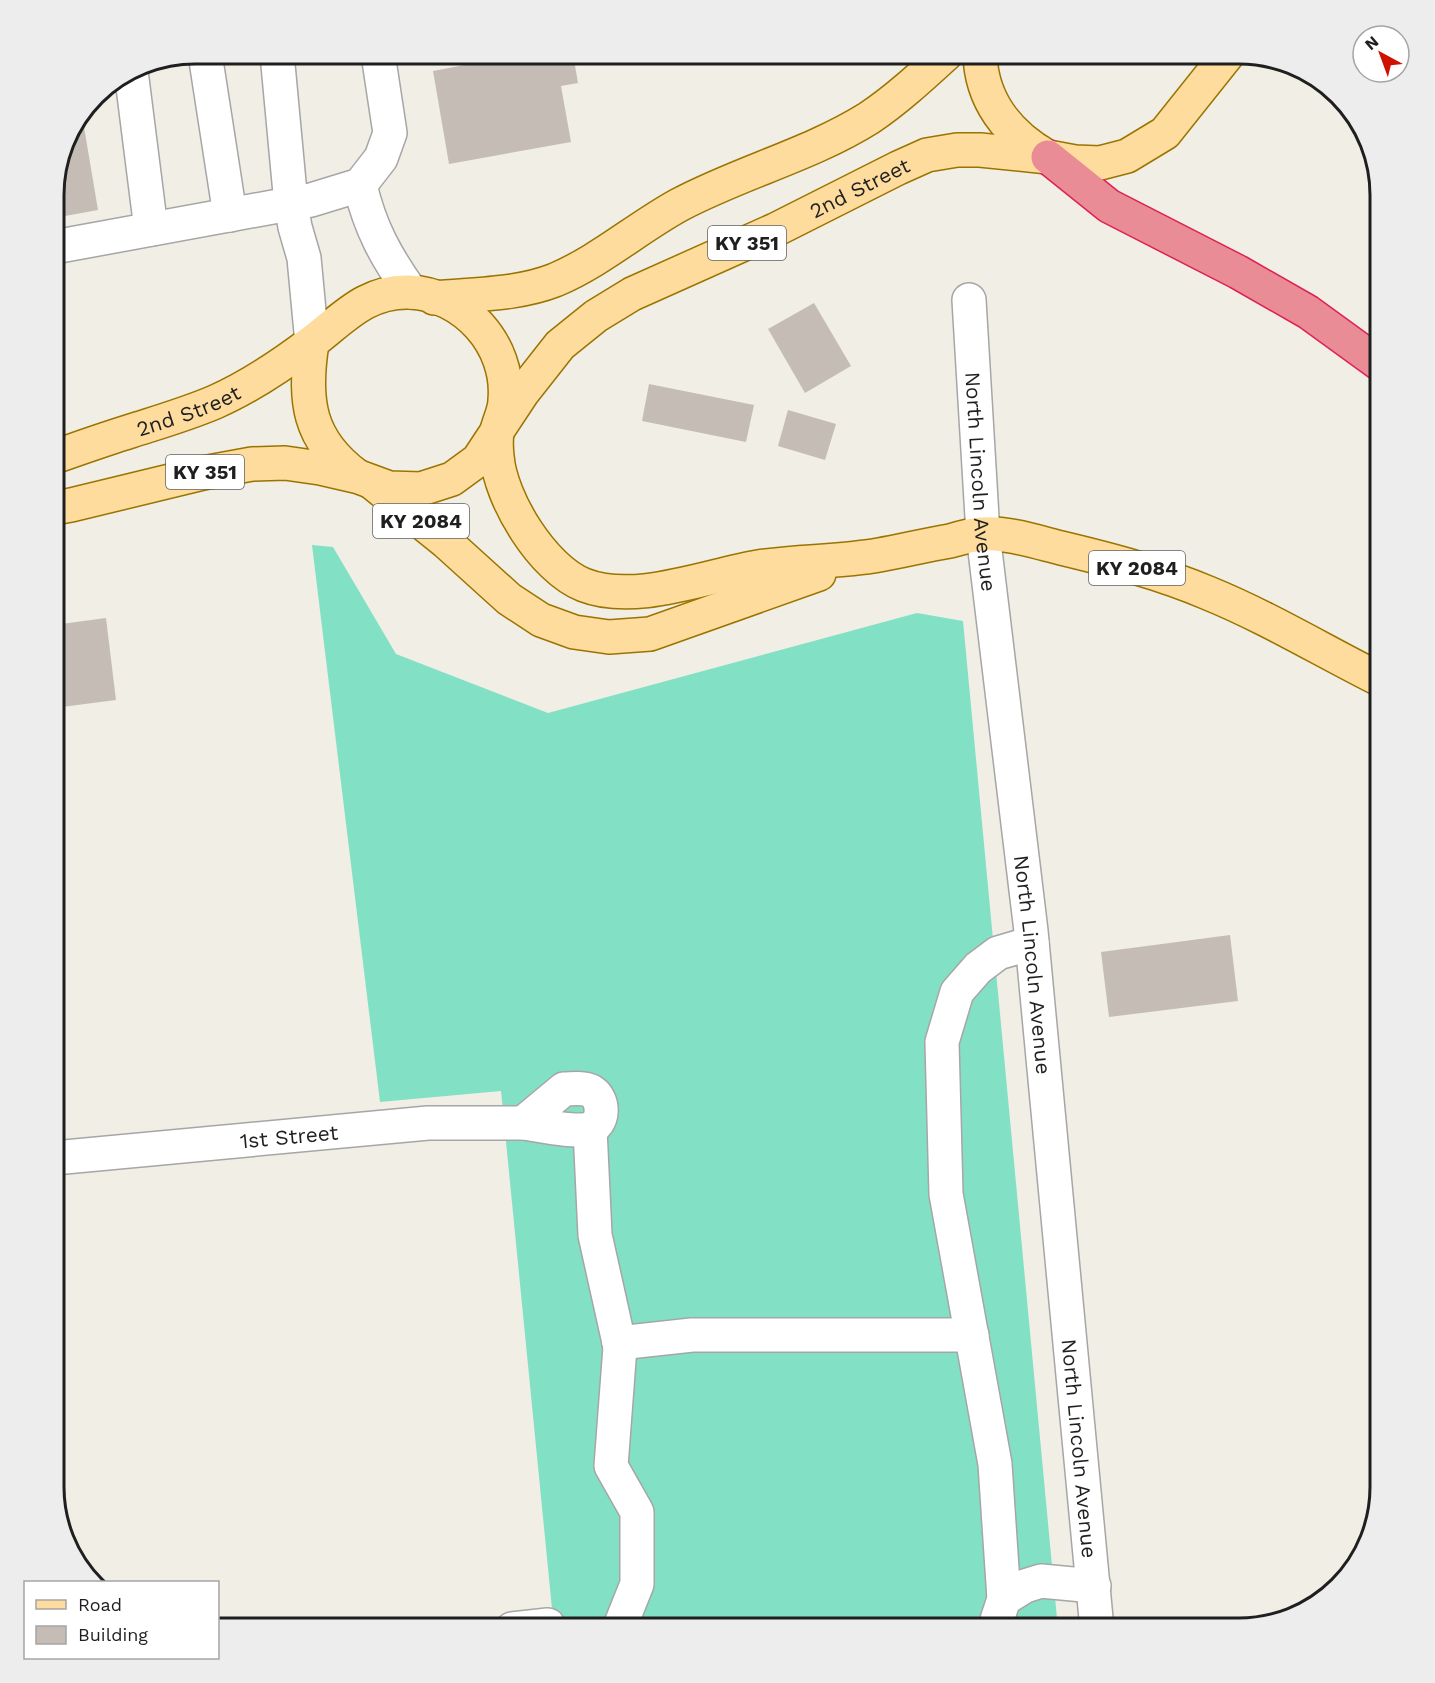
<svg xmlns="http://www.w3.org/2000/svg" width="1435" height="1683" font-family="'Work Sans',sans-serif">
	<style>
		.pitch { fill: #82e1c4 }
		.building { fill: #c5bdb5 }
		.lines { fill: none; stroke-linecap: round; stroke-linejoin: round }
		.minor-casing { stroke: #a6a6a6; stroke-width: 36 }
		.major-casing { stroke: #9b7400; stroke-width: 36 }
		.highway-casing { stroke: #de2253; stroke-width: 36 }
		.minor { stroke: #fff; stroke-width: 33 }
		.major { stroke: #fddc9d; stroke-width: 33 }
		.highway { stroke: #e98c96; stroke-width: 33 }
		.labels { text-anchor: middle; dominant-baseline: central; stroke-width: 5; stroke-linejoin: round; paint-order: stroke }
		.shield { fill: #fff; stroke: #626262; stroke-width: 1.5 }
		.shield-label { font-size: 20px; font-weight: bold; fill: #1f1f1f }
		.street-label { font-size: 21px; fill: #1f1f1f; stroke: #fff }
		.rim { fill: none; stroke: #1f1f1f; stroke-width: 3 }
	</style>
	<rect width="100%" height="100%" fill="#f0eee5"/>
	<path class="pitch" d="M 312,545 L 333,547 L 396,654 L 548,713 L 917,613 L 963,621 L 1058,1629 L 554,1629 L 501,1091 L 380,1102 Z"/>
	<g class="building">
		<path d="M 474,54 L 573,54 L 578,83 L 561,86 L 571,142 L 449,164 L 433,71 L 475,63 Z"/>
		<path d="M 82,115 L 98,210 L 54,218 L 54,186 L 69,132 Z"/>
		<path d="M 814,303 L 851,366 L 805,393 L 768,329 Z"/>
		<path d="M 649,384 L 754,405 L 746,442 L 642,421 Z"/>
		<path d="M 788,410 L 836,424 L 825,460 L 778,446 Z"/>
		<path d="M 106,618 L 116,700 L 54,708 L 54,625 Z"/>
		<path d="M 1230,935 L 1238,1001 L 1109,1017 L 1101,952 Z"/>
	</g>
	<g class="lines">
		<defs>
			<g id="minor">
				<path d="M 205,54 L 230,215"/>
				<path d="M 277,54 L 291,204 L 295,227 L 304,258 L 312,343"/>
				<path d="M 131,71 L 151,229"/>
				<path d="M 360,185 C 370,228 386,257 411,292"/>
				<path d="M 54,247 L 311,200 L 360,185 L 381,158 L 390,133 L 378,54"/>
				<path id="s1" d="M 969,300 L 983,534 L 1031,931 L 1097,1629"/>
				<path d="M 564,1089 C 572,1089 583,1087 591,1091 C 605,1099 605,1125 588,1129 C 574,1133 539,1125 523,1123 Z"/>
				<path d="M 590,1129 L 595,1235 L 620,1347 L 611,1466 L 637,1512 L 637,1584 L 619,1629"/>
				<path id="s2" d="M 54,1158 L 428,1123 L 523,1123"/>
				<path d="M 619,1343 L 692,1335 L 972,1335"/>
				<path d="M 1004,1599 L 995,1464 L 946,1194 L 942,1042 L 957,992 L 978,968 L 998,953 L 1032,943"/>
				<path d="M 512,1629 L 548,1625"/>
				<path d="M 994,1629 L 1004,1599 L 1025,1586 L 1041,1581 L 1094,1586"/>
			</g>
			<g id="major">
				<path d="M 980,54 C 981,100 1008,134 1046,156"/>
				<path d="M 434,298 C 474,294 517,295 555,280 C 600,261 637,228 679,205 C 741,172 810,155 869,118 C 896,100 922,76 946,54"/>
				<path d="M 312,343 C 303,400 308,440 357,476"/>
				<path id="s3" d="M 54,457 C 80,448 105,439 131,431 C 159,422 187,414 215,402 C 247,388 283,364 311,343 C 343,319 365,291 409,292 C 464,294 510,345 505,400 C 505,411 499,421 497,431 C 496,439 496,448 497,456 C 500,499 543,569 584,585 C 635,605 706,576 758,567 C 798,561 839,562 879,555 C 902,551 926,545 950,541 C 960,538 971,535 982,534 C 1006,532 1037,542 1061,548 C 1111,560 1161,573 1208,593 C 1267,617 1323,651 1381,680"/>
				<path d="M 374,484 L 446,542 L 509,599 L 541,620 L 574,632 L 609,637 L 650,634 L 819,574"/>
				<path id="s4" d="M 54,508 L 71,505 L 203,473 L 252,464 L 285,463 L 320,468 L 359,477 L 389,488 L 421,489 L 452,479 L 478,460 L 523,392 L 560,345 L 596,316 L 632,294 L 775,230 L 898,168 L 927,155 L 957,150 L 980,150 L 1048,157 L 1075,162 L 1100,163 L 1127,156 L 1165,133 L 1228,54"/>
			</g>
			<path id="highway" d="M 1048,157 L 1109,206 L 1238,272 L 1308,312 L 1381,365"/>
		</defs>
		<use href="#minor" class="minor-casing"/>
		<use href="#major" class="major-casing"/>
		<use href="#highway" class="highway-casing"/>
		<use href="#minor" class="minor"/>
		<use href="#major" class="major"/>
		<use href="#highway" class="highway"/>
	</g>
	<g class="labels">
		<g class="shield">
			<rect x="708" y="226" width="78" height="34" rx="4.5"/>
			<rect x="166" y="455" width="78" height="34" rx="4.5"/>
			<rect x="373" y="504" width="96" height="34" rx="4.5"/>
			<rect x="1089" y="551" width="96" height="34" rx="4.5"/>
		</g>
		<g class="shield-label">
			<text x="747" y="243">KY 351</text>
			<text x="205" y="472">KY 351</text>
			<text x="421" y="521">KY 2084</text>
			<text x="1137" y="568">KY 2084</text>
		</g>
		<g class="street-label">
			<text stroke="none"><textPath href="#s4" startOffset="921">2nd Street</textPath></text>
			<text stroke="none"><textPath href="#s3" startOffset="142">2nd Street</textPath></text>
			<text stroke="none"><textPath href="#s1" startOffset="182">North Lincoln Avenue</textPath></text>
			<text stroke="none"><textPath href="#s1" startOffset="668">North Lincoln Avenue</textPath></text>
			<text stroke="none"><textPath href="#s2" startOffset="236">1st Street</textPath></text>
			<text stroke="none"><textPath href="#s1" startOffset="1154">North Lincoln Avenue</textPath></text>
		</g>
	</g>
	<path d="M0 0H1435V1683H0ZM195 64H1239A131 131 0 0 1 1370 195V1487A131 131 0 0 1 1239 1618H195A131 131 0 0 1 64 1487V195A131 131 0 0 1 195 64Z" fill="#ededed" fill-rule="evenodd"/>
	<path class="rim" d="M195 64H1239A131 131 0 0 1 1370 195V1487A131 131 0 0 1 1239 1618H195A131 131 0 0 1 64 1487V195A131 131 0 0 1 195 64Z"/>
	<rect x="24" y="1581" width="195" height="78" fill="#ffffff" stroke="#a5a5a5" stroke-width="1.5"/>
	<rect x="36" y="1600" width="30" height="9" fill="#fddc9d" stroke="#a5a5a5" stroke-width="1.5"/>
	<text x="78" y="1611" font-size="18" fill="#1f1f1f">Road</text>
	<rect x="36" y="1626" width="30" height="18" fill="#c5bdb5" stroke="#a5a5a5" stroke-width="1.5"/>
	<text x="78" y="1641" font-size="18" fill="#1f1f1f">Building</text>
	<g transform="translate(1381 54) rotate(319)"><circle r="28" fill="#ffffff" stroke="#a5a5a5" stroke-width="1.5"/>
	<path d="M0-4.5L10 22L0 15L-10 22Z" fill="#cf1100"/>
	<text y="-9" font-size="16" font-weight="bold" text-anchor="middle" fill="#1f1f1f">N</text>
	</g>
</svg>
